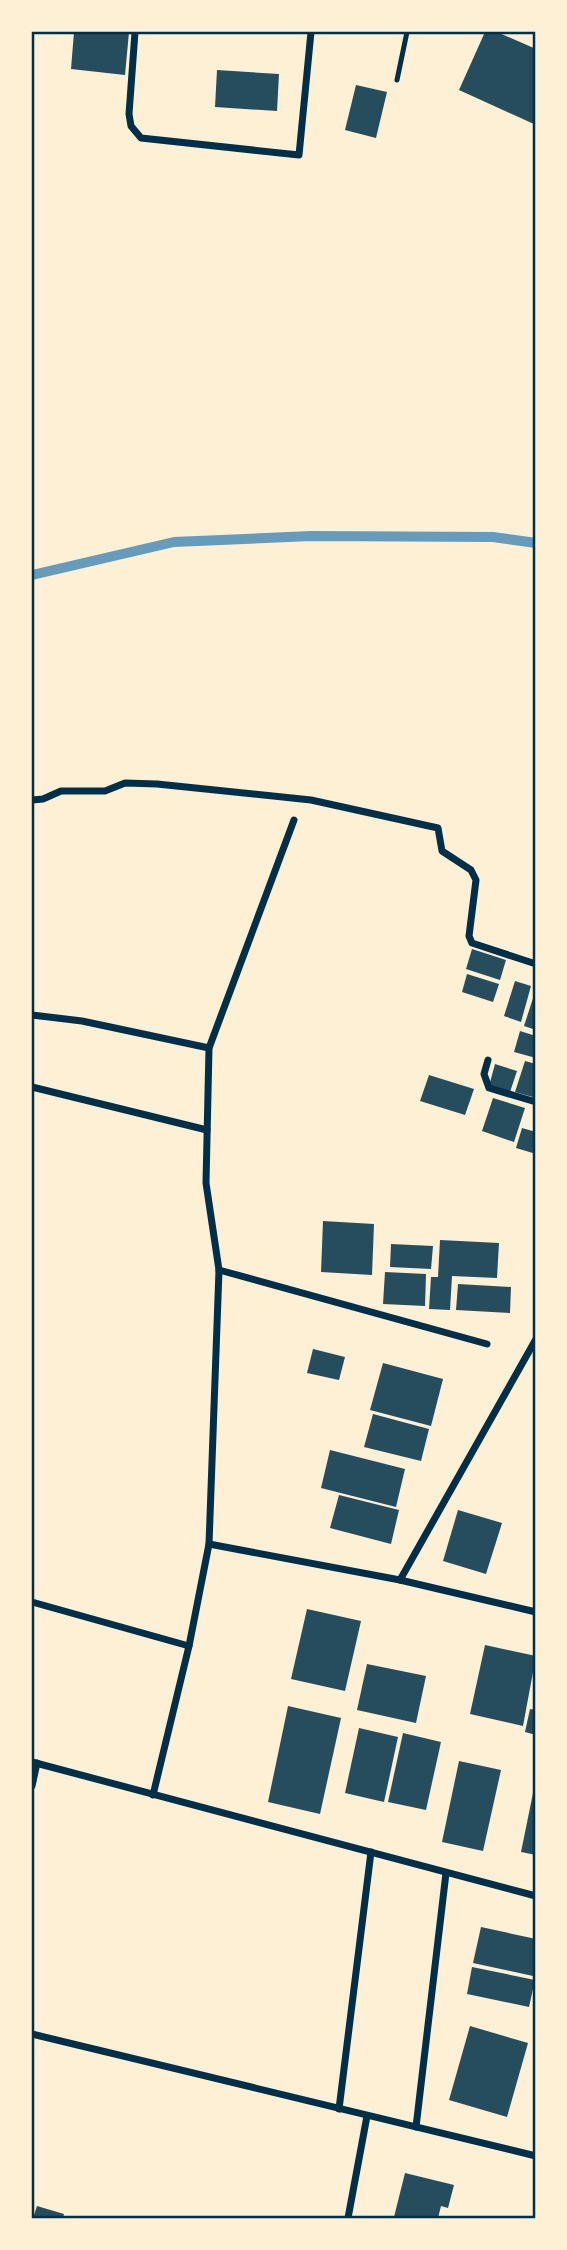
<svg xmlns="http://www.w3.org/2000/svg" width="567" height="2250" font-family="'Archivo Narrow',sans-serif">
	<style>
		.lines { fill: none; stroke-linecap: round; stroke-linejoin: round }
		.stream { stroke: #669bbc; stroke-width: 10 }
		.building { fill: #264d5e }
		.service { stroke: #003049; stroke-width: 5 }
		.minor { stroke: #003049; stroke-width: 7 }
		.neatline { fill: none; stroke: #003049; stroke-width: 2.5 }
	</style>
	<rect width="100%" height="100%" fill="#fdf0d5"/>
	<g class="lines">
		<path class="stream" d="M 32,575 L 174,542 L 311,536 L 493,537 L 536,543"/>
	</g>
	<g class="building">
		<path d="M 74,32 L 129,32 L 125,75 L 71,69 Z"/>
		<path d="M 485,32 L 497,32 L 536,49 L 536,125 L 459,90 Z"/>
		<path d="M 217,70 L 279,74 L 277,111 L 215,107 Z"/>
		<path d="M 356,85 L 387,92 L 376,138 L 345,130 Z"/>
		<path d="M 472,949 L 506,960 L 500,980 L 466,969 Z"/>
		<path d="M 467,974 L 499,984 L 493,1002 L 462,992 Z"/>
		<path d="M 515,981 L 531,986 L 521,1022 L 504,1016 Z"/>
		<path d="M 535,992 L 536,992 L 536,1030 L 524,1026 Z"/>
		<path d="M 520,1031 L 536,1036 L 536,1058 L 514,1052 Z"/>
		<path d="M 525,1061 L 536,1064 L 536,1098 L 515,1092 Z"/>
		<path d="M 495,1064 L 517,1071 L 510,1092 L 489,1086 Z"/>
		<path d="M 429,1075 L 474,1089 L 465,1115 L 420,1101 Z"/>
		<path d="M 493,1098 L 525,1108 L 514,1142 L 482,1131 Z"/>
		<path d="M 522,1128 L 536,1132 L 536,1154 L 516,1148 Z"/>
		<path d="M 323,1221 L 374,1224 L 372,1275 L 321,1272 Z"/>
		<path d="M 440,1240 L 499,1243 L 497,1278 L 452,1276 L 450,1310 L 429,1309 L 431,1277 L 438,1277 Z"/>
		<path d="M 391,1244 L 433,1246 L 431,1269 L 390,1267 Z"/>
		<path d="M 385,1272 L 426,1274 L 425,1306 L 383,1304 Z"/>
		<path d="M 458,1284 L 511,1287 L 510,1313 L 456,1310 Z"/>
		<path d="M 313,1349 L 345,1357 L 339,1380 L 307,1373 Z"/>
		<path d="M 383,1363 L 443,1379 L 431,1426 L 370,1410 Z"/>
		<path d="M 373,1414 L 429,1429 L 421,1461 L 364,1447 Z"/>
		<path d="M 330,1450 L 405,1469 L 396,1507 L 321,1488 Z"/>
		<path d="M 339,1495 L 399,1510 L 391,1544 L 330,1528 Z"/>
		<path d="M 458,1510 L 502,1523 L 486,1574 L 443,1561 Z"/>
		<path d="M 307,1609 L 361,1621 L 345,1691 L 291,1679 Z"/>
		<path d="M 485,1645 L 536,1656 L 523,1726 L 470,1714 Z"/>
		<path d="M 367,1664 L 426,1676 L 416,1723 L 357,1710 Z"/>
		<path d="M 288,1706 L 341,1718 L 320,1814 L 268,1802 Z"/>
		<path d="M 530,1709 L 536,1710 L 536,1735 L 525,1732 Z"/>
		<path d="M 359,1728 L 398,1737 L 384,1802 L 345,1793 Z"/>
		<path d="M 403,1733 L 441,1742 L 426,1810 L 388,1802 Z"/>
		<path d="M 459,1761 L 501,1770 L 483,1851 L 442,1842 Z"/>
		<path d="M 534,1788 L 536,1788 L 536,1855 L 521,1852 Z"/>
		<path d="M 481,1927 L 536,1939 L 533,1976 L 473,1963 Z"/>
		<path d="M 472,1967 L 535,1980 L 529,2007 L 467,1994 Z"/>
		<path d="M 470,2026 L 528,2043 L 507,2117 L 449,2100 Z"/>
		<path d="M 405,2173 L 454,2185 L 448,2208 L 441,2206 L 438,2218 L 394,2217 Z"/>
		<path d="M 37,2206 L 64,2214 L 63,2218 L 33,2218 Z"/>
	</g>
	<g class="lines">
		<path class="service" d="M 397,80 L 407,32"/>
		<g class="minor">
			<path d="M 135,32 L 129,114 L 131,126 L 141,138 L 299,155 L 311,32"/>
			<path d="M 32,800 L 43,799 L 61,791 L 105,791 L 125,783 L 157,784 L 311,800 L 438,828 L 442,851 L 471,870 L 476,880 L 469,936 L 472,943 L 536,964"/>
			<path d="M 32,1015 L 82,1021 L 209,1048"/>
			<path d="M 488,1060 L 484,1074 L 489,1088 L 536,1102"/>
			<path d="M 32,1087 L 207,1130"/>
			<path d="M 219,1270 L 487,1344"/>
			<path d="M 209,1544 L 400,1580 L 536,1612"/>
			<path d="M 400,1580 L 536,1339"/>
			<path d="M 32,1602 L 189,1646"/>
			<path d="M 32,1762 L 536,1896"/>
			<path d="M 32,1786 L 37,1763"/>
			<path d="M 153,1795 L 189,1646 L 209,1544 L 219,1270 L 206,1183 L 209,1048 L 294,820"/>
			<path d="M 32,2034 L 536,2156"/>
			<path d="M 339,2109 L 371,1852"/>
			<path d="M 416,2127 L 446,1873"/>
			<path d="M 348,2218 L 367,2116"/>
		</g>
	</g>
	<rect width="567" height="2250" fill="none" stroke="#fdf0d5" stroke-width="66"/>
	<rect x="33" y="33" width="501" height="2184" class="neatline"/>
</svg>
